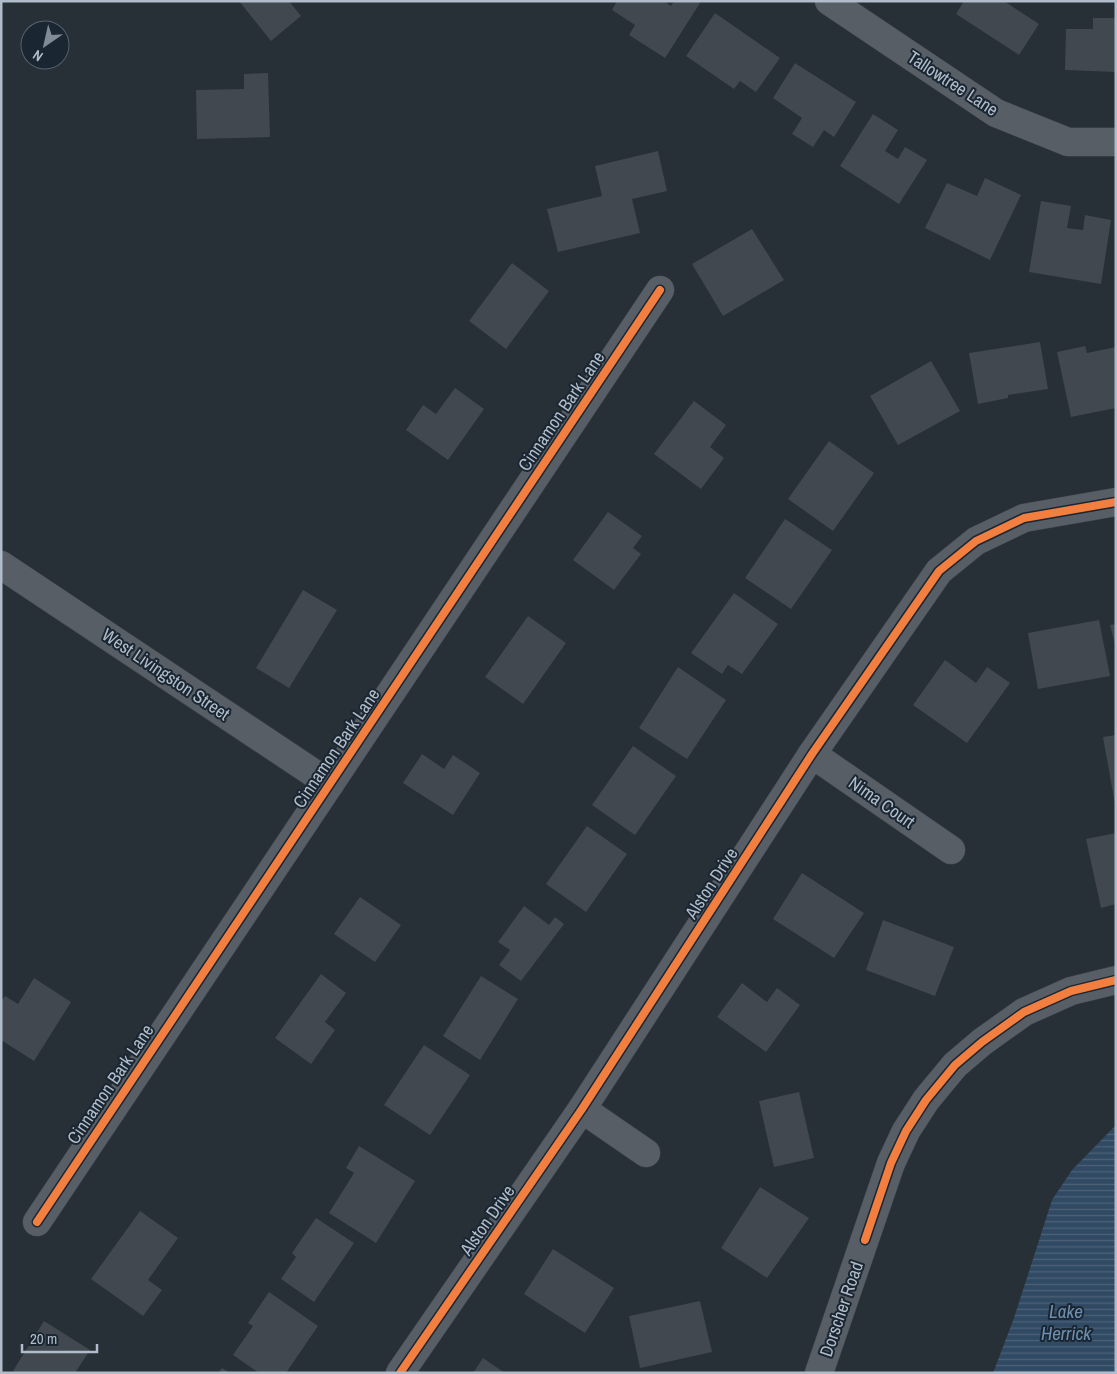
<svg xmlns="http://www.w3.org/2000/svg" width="1117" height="1374" font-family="'Archivo Narrow',sans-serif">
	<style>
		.water { fill: url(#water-rules) }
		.building { fill: #41484f }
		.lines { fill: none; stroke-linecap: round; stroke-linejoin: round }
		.minor-casing { stroke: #444a50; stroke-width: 29 }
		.tertiary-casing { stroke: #444a50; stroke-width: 29 }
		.minor { stroke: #575e65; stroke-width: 28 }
		.tertiary { stroke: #575e65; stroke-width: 28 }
		.cycleway-casing { stroke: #1a2632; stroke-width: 11 }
		.cycleway { stroke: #f27e40; stroke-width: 8 }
		.labels { text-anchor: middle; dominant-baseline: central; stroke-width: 4; stroke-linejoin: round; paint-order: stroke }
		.street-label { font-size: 18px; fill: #b0bcc9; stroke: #1a2632 }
		.water-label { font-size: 19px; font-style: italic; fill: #6d90b0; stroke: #1a2632 }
	</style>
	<defs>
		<pattern id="water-rules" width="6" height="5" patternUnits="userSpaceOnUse" patternTransform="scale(1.25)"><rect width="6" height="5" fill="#314a63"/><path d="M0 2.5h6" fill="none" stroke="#4c6278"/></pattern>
	</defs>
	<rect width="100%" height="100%" fill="#272f37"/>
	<path class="water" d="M 1116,1125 L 1116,1373 L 993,1373 L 1014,1318 L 1052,1200 L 1072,1170 Z"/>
	<g class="building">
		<path d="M 239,1 L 289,1 L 301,16 L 271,41 Z"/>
		<path d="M 617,1 L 664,1 L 671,6 L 674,1 L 698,1 L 700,3 L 665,58 L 629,35 L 635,25 L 612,10 Z"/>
		<path d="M 964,1 L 1004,1 L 1039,24 L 1019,55 L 956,14 Z"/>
		<path d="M 715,13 L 780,58 L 756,92 L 740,81 L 734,89 L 686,56 Z"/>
		<path d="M 1093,18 L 1116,18 L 1116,72 L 1065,70 L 1066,29 L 1093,29 Z"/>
		<path d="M 795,63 L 856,102 L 834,137 L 824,130 L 813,147 L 792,134 L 802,118 L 773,98 Z"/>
		<path d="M 268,73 L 270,137 L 197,139 L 196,90 L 244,89 L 244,74 Z"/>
		<path d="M 873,114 L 898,130 L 885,151 L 898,159 L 905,147 L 927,160 L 899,204 L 840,166 Z"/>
		<path d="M 658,151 L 667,191 L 632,199 L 640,233 L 558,252 L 547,209 L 602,196 L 595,166 Z"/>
		<path d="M 985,178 L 1021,195 L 990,260 L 925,228 L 947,183 L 977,196 Z"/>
		<path d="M 1041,201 L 1071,206 L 1067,228 L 1083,230 L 1085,215 L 1111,220 L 1101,284 L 1029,272 Z"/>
		<path d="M 752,229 L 784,280 L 723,316 L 692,264 Z"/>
		<path d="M 512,263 L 549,291 L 506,349 L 469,321 Z"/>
		<path d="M 1040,342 L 1048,389 L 1008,395 L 1008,398 L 978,404 L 969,353 Z"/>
		<path d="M 1085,346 L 1087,353 L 1116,347 L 1116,408 L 1071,417 L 1057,352 Z"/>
		<path d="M 931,361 L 960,411 L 898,445 L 870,396 Z"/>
		<path d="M 455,388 L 484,409 L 448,460 L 406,430 L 423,405 L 436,414 Z"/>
		<path d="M 694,401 L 726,425 L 710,447 L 724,458 L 701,489 L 654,454 Z"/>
		<path d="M 829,441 L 874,473 L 833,531 L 788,499 Z"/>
		<path d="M 608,512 L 642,536 L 633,548 L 641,554 L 614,590 L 573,560 Z"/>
		<path d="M 785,519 L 832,550 L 791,609 L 745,578 Z"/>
		<path d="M 303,590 L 337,610 L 289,688 L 256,668 Z"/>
		<path d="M 734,593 L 778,624 L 742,674 L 728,665 L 722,674 L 691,653 Z"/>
		<path d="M 528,616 L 566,643 L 523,704 L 485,677 Z"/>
		<path d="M 1099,620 L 1110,676 L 1038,689 L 1028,633 Z"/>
		<path d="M 1116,624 L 1116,644 L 1115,644 L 1110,625 Z"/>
		<path d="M 945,660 L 976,683 L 987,667 L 1010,683 L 967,743 L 913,705 Z"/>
		<path d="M 678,667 L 726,700 L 687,759 L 639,728 Z"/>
		<path d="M 1116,735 L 1116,804 L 1115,804 L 1103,737 Z"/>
		<path d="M 633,746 L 676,776 L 635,835 L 592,805 Z"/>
		<path d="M 422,754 L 444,769 L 453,755 L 480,773 L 453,815 L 403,783 Z"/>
		<path d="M 587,826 L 627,854 L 586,912 L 546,884 Z"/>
		<path d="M 1116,833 L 1116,904 L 1101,908 L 1086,839 Z"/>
		<path d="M 802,873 L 864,913 L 834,958 L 773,919 Z"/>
		<path d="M 360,897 L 401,925 L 375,962 L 334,934 Z"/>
		<path d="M 524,906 L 549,925 L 555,917 L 564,924 L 521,981 L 499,965 L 510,950 L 498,942 Z"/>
		<path d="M 883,920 L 954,947 L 935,996 L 866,970 Z"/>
		<path d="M 321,974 L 346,993 L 325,1022 L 335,1030 L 311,1064 L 275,1038 Z"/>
		<path d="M 481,976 L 518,999 L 480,1060 L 443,1036 Z"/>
		<path d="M 34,978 L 71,1002 L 34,1061 L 1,1040 L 1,1002 L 5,996 L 18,1004 Z"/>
		<path d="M 742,983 L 767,1002 L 777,988 L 800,1005 L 766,1052 L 717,1017 Z"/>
		<path d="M 424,1045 L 470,1075 L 430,1135 L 384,1105 Z"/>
		<path d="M 799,1092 L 814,1158 L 774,1167 L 759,1101 Z"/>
		<path d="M 359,1146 L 415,1181 L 376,1243 L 329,1213 L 354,1173 L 346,1168 Z"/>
		<path d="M 760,1187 L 809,1218 L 767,1278 L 721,1248 Z"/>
		<path d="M 140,1211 L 178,1238 L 148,1280 L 162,1290 L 143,1316 L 91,1279 Z"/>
		<path d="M 316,1218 L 354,1243 L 314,1302 L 281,1279 L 296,1257 L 292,1253 Z"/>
		<path d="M 553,1249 L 614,1288 L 585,1333 L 524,1294 Z"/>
		<path d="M 269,1292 L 318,1326 L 286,1373 L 259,1373 L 233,1355 L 253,1326 L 248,1323 Z"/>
		<path d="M 700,1301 L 712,1352 L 640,1368 L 629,1316 Z"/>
		<path d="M 44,1321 L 90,1350 L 75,1373 L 16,1373 L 13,1371 Z"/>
		<path d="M 483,1358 L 505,1373 L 473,1373 Z"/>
		<path d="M 222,1368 L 230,1373 L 218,1373 Z"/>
	</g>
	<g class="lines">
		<defs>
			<g id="minor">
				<path d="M 829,1 L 996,113 L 1068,142 L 1116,142"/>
				<path d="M 1,565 L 330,784"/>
				<path d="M 812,754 L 951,850"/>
				<path d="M 582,1109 L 646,1153"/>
				<path d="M 37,1222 L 660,290"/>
				<path d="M 400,1373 L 582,1109 L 812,754 L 939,571 L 976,541 L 1024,518 L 1116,502"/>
			</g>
			<path id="tertiary" d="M 819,1373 L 891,1163 L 906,1131 L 926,1100 L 955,1065 L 982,1042 L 1024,1012 L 1071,991 L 1116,980"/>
		</defs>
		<use href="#minor" class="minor-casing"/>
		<use href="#tertiary" class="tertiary-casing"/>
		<use href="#minor" class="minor"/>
		<use href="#tertiary" class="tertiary"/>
		<defs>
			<g id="cycleway">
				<path d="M 37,1222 L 660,290"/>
				<path d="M 865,1240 L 891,1163 L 906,1131 L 926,1100 L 955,1065 L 982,1042 L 1024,1012 L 1071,991 L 1116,980"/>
				<path d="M 400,1373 L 582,1109 L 812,754 L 939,571 L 976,541 L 1024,518 L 1116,502"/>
			</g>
		</defs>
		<use href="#cycleway" class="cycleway-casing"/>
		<use href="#cycleway" class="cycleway"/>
	</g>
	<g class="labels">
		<g class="street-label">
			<text transform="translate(953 83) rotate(33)">Tallowtree Lane</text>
			<text transform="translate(561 411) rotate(-56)">Cinnamon Bark Lane</text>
			<text transform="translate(166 674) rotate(34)">West Livingston Street</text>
			<text transform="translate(336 748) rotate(-56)">Cinnamon Bark Lane</text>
			<text transform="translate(882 802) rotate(35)">Nima Court</text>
			<text transform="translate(711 883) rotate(-57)">Alston Drive</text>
			<text transform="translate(110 1084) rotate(-56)">Cinnamon Bark Lane</text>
			<text transform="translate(487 1220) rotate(-55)">Alston Drive</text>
			<text transform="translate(841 1309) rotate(-71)">Dorscher Road</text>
		</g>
		<g class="water-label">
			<text x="1066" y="1311">Lake<tspan x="1066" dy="22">Herrick</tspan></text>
		</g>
	</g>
	<rect width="1117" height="1374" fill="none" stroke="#b0bcc9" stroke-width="5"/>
	<g transform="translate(45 45) rotate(214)"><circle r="24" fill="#1a2632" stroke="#56626e"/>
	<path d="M0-4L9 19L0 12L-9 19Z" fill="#808b96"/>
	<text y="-8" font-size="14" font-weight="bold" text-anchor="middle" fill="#b0bcc9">N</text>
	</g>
	<path d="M22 1344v8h75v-8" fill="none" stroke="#b0bcc9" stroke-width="2.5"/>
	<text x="30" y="1344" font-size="15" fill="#b0bcc9" stroke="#1a2632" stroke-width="4" paint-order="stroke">20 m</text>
</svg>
